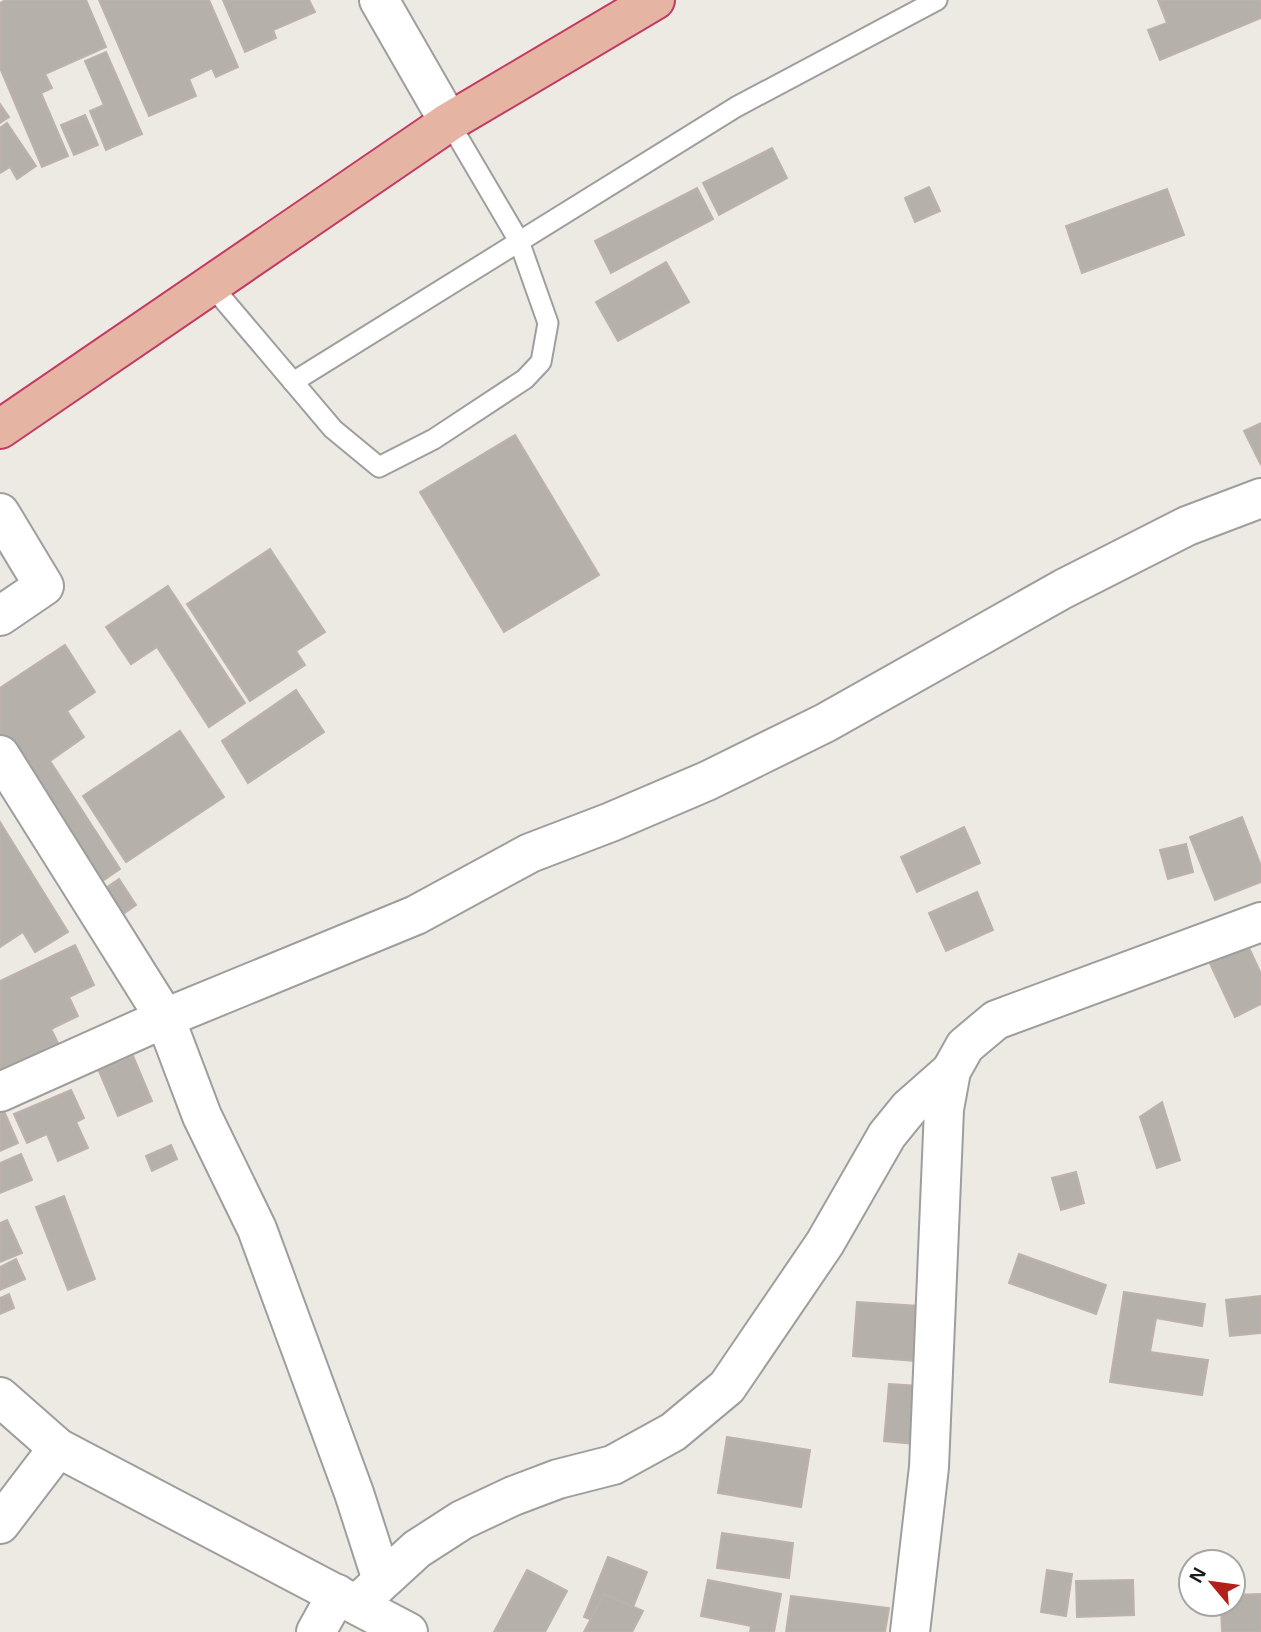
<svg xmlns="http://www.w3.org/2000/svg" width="1261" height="1632" font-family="Arial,sans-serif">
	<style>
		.building { fill: #b6b0aa; stroke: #bdb2a9; stroke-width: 2 }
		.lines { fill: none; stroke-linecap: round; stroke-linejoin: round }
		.service-casing { stroke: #9e9e9e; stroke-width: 23 }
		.minor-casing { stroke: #9e9e9e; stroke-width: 42 }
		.trunk-casing { stroke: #c33a62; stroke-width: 42 }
		.service { stroke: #fff; stroke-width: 19 }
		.minor { stroke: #fff; stroke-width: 38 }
		.trunk { stroke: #e6b4a2; stroke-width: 38 }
	</style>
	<rect width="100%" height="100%" fill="#edeae4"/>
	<g class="building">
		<path d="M 6,0 L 86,0 L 106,47 L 45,74 L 52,88 L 41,93 L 68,156 L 42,167 L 0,68 L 0,3 Z"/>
		<path d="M 99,0 L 209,0 L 238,67 L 216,77 L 212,68 L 189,79 L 196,96 L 149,116 Z"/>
		<path d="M 223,0 L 309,0 L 315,12 L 273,30 L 276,38 L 245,52 Z"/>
		<path d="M 1158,0 L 1261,0 L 1261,18 L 1160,60 L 1148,30 L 1167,23 Z"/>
		<path d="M 106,52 L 142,134 L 106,150 L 90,111 L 104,105 L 85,61 Z"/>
		<path d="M 0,104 L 9,117 L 0,123 Z"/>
		<path d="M 85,115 L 98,145 L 74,155 L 61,125 Z"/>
		<path d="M 7,123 L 36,166 L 17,179 L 10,167 L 0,173 L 0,128 Z"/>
		<path d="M 772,148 L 787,178 L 719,215 L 703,183 Z"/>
		<path d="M 929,187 L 940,211 L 915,222 L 905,198 Z"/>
		<path d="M 697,188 L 713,219 L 611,273 L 595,241 Z"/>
		<path d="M 1167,189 L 1184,235 L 1082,273 L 1066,226 Z"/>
		<path d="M 666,262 L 689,302 L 618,341 L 596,302 Z"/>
		<path d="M 1261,423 L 1261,465 L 1244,431 Z"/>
		<path d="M 515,435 L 599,575 L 504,632 L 420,492 Z"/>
		<path d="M 270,549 L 325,632 L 296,651 L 305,665 L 250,701 L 187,604 Z"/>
		<path d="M 168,586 L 245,703 L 209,727 L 157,647 L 131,664 L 106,627 Z"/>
		<path d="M 65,645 L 95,692 L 67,711 L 84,737 L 50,761 L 120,869 L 85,893 L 0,735 L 0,688 Z"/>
		<path d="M 296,690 L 324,732 L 248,783 L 222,741 Z"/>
		<path d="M 180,731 L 224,797 L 126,862 L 83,796 Z"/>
		<path d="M 1242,817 L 1261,866 L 1261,882 L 1215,900 L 1190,837 Z"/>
		<path d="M 0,822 L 68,932 L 35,952 L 23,932 L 0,947 Z"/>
		<path d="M 964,827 L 980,863 L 917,892 L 901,857 Z"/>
		<path d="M 1186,844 L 1193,872 L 1168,879 L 1160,850 Z"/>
		<path d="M 119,879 L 136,905 L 103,928 L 86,902 Z"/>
		<path d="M 977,892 L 993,930 L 946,951 L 929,913 Z"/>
		<path d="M 1244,937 L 1261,974 L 1261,1004 L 1235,1017 L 1206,955 Z"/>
		<path d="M 75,945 L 94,985 L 69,997 L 78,1016 L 51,1029 L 59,1045 L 0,1072 L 0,981 Z"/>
		<path d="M 133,1056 L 152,1101 L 118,1116 L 99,1071 Z"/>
		<path d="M 71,1090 L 84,1118 L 76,1122 L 88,1148 L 58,1161 L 47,1134 L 27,1143 L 14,1114 Z"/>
		<path d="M 1162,1102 L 1180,1160 L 1157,1168 L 1140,1117 Z"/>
		<path d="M 3,1109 L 18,1143 L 0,1151 L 0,1110 Z"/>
		<path d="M 171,1145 L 177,1159 L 152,1171 L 146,1156 Z"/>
		<path d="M 21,1154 L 32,1180 L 0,1193 L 0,1163 Z"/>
		<path d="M 1076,1172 L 1084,1203 L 1061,1210 L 1052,1178 Z"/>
		<path d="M 64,1196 L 95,1279 L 68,1290 L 36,1207 Z"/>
		<path d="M 7,1220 L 22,1253 L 0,1262 L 0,1223 Z"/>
		<path d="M 1019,1254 L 1106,1285 L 1096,1314 L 1009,1283 Z"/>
		<path d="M 16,1259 L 25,1279 L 0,1290 L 0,1267 Z"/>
		<path d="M 1124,1292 L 1205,1304 L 1202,1326 L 1156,1318 L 1150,1352 L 1208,1360 L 1202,1395 L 1110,1382 Z"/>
		<path d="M 9,1294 L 14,1308 L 0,1314 L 0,1298 Z"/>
		<path d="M 1261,1296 L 1261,1333 L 1230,1336 L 1226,1300 Z"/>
		<path d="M 857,1302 L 919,1306 L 915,1361 L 853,1356 Z"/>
		<path d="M 889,1384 L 919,1386 L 914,1444 L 884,1441 Z"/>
		<path d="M 727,1437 L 810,1450 L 801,1507 L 718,1493 Z"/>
		<path d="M 722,1533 L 793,1543 L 789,1578 L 717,1568 Z"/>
		<path d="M 608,1557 L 647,1572 L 623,1632 L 584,1617 Z"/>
		<path d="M 527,1570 L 567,1591 L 545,1632 L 494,1632 Z"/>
		<path d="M 1047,1570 L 1072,1574 L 1066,1616 L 1041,1612 Z"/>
		<path d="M 708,1580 L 781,1594 L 774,1632 L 750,1632 L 751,1626 L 701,1616 Z"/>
		<path d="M 1133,1580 L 1134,1615 L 1077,1617 L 1076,1581 Z"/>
		<path d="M 604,1594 L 643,1611 L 632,1632 L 584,1632 Z"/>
		<path d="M 1261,1594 L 1261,1632 L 1222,1632 L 1221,1604 L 1233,1604 L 1233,1595 Z"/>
		<path d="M 791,1596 L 889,1608 L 885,1632 L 786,1632 Z"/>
	</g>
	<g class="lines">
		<defs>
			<g id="service">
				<path d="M 211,285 L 333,429 L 379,467 L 434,439 L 525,379 L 541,362 L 548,323 L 519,241 L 449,122"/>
				<path d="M 293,382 L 736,107 L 937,0"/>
			</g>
			<g id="minor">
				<path d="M 379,0 L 449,122"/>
				<path d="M 0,513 L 44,586 L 0,616"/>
				<path d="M 0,755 L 165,1018 L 202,1116 L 257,1229 L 354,1493 L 382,1580"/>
				<path d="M 0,1092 L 165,1018 L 416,915 L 530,853 L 611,822 L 707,781 L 825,723 L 1063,589 L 1187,526 L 1261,498"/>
				<path d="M 0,1397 L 58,1448 L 408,1632"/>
				<path d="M 0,1524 L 58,1448"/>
				<path d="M 357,1604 L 417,1549 L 462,1520 L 513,1496 L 558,1479 L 613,1465 L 673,1432 L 727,1387 L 825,1243 L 887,1135 L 909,1108 L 951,1071"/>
				<path d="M 316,1632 L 337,1594"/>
				<path d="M 910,1632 L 929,1467 L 944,1109 L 951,1071 L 965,1046 L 996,1020 L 1261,922"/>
			</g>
			<path id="trunk" d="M 0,429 L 449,122 L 655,0"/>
		</defs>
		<use href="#service" class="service-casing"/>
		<use href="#minor" class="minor-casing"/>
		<use href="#trunk" class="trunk-casing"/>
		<use href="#service" class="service"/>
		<use href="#minor" class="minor"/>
		<use href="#trunk" class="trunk"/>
	</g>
	<g transform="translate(1212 1583) rotate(299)"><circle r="33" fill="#ffffff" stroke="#a5a5a5" stroke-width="2"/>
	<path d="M0-5L12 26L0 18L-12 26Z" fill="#b22019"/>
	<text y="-10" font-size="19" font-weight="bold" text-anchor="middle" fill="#1d1d1d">N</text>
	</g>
</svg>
